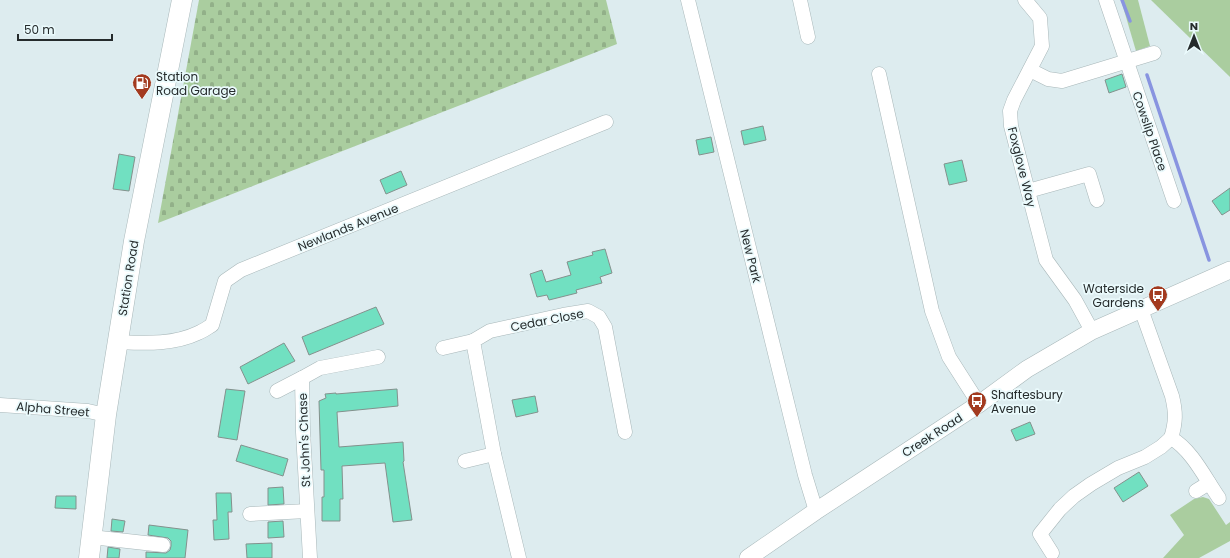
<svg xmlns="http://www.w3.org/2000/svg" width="1230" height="558" font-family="Poppins,sans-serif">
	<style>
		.grass { fill: #aacd9f }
		.cemetery { fill: url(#cemetery-stones) }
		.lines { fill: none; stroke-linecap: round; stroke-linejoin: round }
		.stream { stroke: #8894e0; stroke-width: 3.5 }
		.building { fill: #71e0c1; stroke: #84918d }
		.minor-casing { stroke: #a8b7b9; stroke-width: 15 }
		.tertiary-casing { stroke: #a8b7b9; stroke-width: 18 }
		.secondary-casing { stroke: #a8b7b9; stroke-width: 21 }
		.minor { stroke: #fff; stroke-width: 14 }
		.tertiary { stroke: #fff; stroke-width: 17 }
		.secondary { stroke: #fff; stroke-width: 20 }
		.labels { text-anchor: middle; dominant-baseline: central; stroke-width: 3.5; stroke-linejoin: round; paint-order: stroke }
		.poi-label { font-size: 12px; fill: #252b2c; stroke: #eafafc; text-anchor: start }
		.street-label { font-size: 12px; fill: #252b2c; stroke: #eafafc }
	</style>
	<defs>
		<pattern id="cemetery-stones" width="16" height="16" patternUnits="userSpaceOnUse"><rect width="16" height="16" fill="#aacd9f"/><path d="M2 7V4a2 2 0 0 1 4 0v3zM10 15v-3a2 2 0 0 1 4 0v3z" fill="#92b089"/></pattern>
	</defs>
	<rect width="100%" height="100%" fill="#ddecef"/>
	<g class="grass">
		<path d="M 1121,0 L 1138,0 L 1150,46 L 1136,51 Z"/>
		<path d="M 1151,0 L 1230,0 L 1230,77 Z"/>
		<path d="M 1203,497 L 1209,499 L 1226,525 L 1230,522 L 1230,541 L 1199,558 L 1163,558 L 1184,535 L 1170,515 L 1194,499 Z"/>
	</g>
	<path class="cemetery" d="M 199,0 L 606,0 L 617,44 L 158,223 Z"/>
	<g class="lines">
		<g class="stream">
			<path d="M 1122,0 L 1130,21"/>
			<path d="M 1147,75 L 1209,260"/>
		</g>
	</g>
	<g class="building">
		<path d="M 1122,74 L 1126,87 L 1109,93 L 1105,80 Z"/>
		<path d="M 763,126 L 766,140 L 744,145 L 741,131 Z"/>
		<path d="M 711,137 L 714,152 L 699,155 L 696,140 Z"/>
		<path d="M 119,154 L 135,157 L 129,191 L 113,189 Z"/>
		<path d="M 962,160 L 967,181 L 949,185 L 944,164 Z"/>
		<path d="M 401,171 L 407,185 L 386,194 L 380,180 Z"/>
		<path d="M 1230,188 L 1230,210 L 1222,215 L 1212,201 Z"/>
		<path d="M 605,249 L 612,273 L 600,277 L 602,283 L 576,290 L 577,293 L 549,300 L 547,295 L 537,297 L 530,274 L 542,270 L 546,282 L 571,275 L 567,262 L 593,255 L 592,252 Z"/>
		<path d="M 376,307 L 384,324 L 309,355 L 302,337 Z"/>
		<path d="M 284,343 L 295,361 L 248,384 L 240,367 Z"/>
		<path d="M 226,389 L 245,391 L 237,440 L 218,437 Z"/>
		<path d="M 397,389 L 398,406 L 337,412 L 339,447 L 403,442 L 404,461 L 403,462 L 412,520 L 393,522 L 385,463 L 342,466 L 343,499 L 340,499 L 340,521 L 322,521 L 322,497 L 324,497 L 324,470 L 321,470 L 319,401 L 326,398 L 325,394 L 336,393 L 336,394 Z"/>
		<path d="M 535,396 L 538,412 L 516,417 L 512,400 Z"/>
		<path d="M 1030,422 L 1035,434 L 1016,441 L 1011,430 Z"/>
		<path d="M 241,445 L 288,459 L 283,476 L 236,461 Z"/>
		<path d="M 1139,472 L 1148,486 L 1123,502 L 1114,488 Z"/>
		<path d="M 283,487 L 284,504 L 268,505 L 268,488 Z"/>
		<path d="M 216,493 L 231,493 L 232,512 L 228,512 L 229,539 L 214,540 L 213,520 L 217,520 Z"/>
		<path d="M 56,496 L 76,496 L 76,509 L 55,508 Z"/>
		<path d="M 112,519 L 125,521 L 123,532 L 111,531 Z"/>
		<path d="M 283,521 L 284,537 L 268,538 L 268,522 Z"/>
		<path d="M 149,525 L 188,530 L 185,558 L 146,558 L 146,552 L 166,553 L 170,550 L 171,546 L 171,541 L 168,538 L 148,535 Z"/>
		<path d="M 272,543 L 272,558 L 247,558 L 246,544 Z"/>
		<path d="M 108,547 L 120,549 L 119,558 L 107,558 Z"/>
	</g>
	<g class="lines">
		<defs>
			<g id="minor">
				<path d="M 688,0 L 805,475 L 816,511"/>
				<path d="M 800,0 L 808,37"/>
				<path d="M 1025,0 L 1040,18 L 1042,46 L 1014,100 L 1010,111 L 1011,126 L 1046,260 L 1075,300 L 1092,331"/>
				<path d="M 1106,0 L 1174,201"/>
				<path d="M 1030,70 L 1048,79 L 1062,81 L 1154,53"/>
				<path d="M 879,74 L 932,311 L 949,357 L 979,404"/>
				<path d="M 1028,191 L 1089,174 L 1097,200"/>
				<path d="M 1141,309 L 1172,396 C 1176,412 1176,422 1171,438 C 1192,450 1205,478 1219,498"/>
				<path d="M 117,342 C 144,343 173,345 198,333 C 203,331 207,328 212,325 L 225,281 L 241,270 L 606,122"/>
				<path d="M 443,348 L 473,341"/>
				<path d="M 277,391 L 302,378"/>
				<path d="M 0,405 L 88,411 L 106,415"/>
				<path d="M 465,461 L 494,454"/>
				<path d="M 1196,491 L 1209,483"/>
				<path d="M 250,514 L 307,511"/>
				<path d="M 91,537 L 163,545"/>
				<path d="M 1052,553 L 1040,534 L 1060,509 L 1074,496 L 1091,484 L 1118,468 L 1145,457 L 1161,447 L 1171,438"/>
				<path d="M 310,558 L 303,432 L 302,378 L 320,368 L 378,357"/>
				<path d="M 519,558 L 494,454 L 473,341 L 490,331 L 563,315 L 588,311 L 599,317 L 605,327 L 625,432"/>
			</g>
			<path id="tertiary" d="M 748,558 L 816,511 L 979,404 L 1027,369 L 1092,331 L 1230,270"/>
			<path id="secondary" d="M 89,558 L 106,415 L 134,241 L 182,0"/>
		</defs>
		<use href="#minor" class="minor-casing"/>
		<use href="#tertiary" class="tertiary-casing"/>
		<use href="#secondary" class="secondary-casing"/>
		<use href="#minor" class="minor"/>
		<use href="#tertiary" class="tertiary"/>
		<use href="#secondary" class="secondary"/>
	</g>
	<defs>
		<symbol id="fuel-pin" viewBox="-11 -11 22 30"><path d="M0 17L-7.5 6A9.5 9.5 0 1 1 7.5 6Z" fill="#a33a1f" stroke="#eafafc"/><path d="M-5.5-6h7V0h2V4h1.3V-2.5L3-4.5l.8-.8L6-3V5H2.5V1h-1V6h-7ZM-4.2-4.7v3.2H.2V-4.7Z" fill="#fff"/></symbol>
		<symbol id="bus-pin" viewBox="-11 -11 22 30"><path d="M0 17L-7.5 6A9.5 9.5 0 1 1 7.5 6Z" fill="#a33a1f" stroke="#eafafc"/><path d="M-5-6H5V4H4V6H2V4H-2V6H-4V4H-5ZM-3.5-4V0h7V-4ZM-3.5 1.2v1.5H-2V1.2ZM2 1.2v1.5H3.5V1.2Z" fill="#fff"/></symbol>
	</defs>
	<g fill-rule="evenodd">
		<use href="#fuel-pin" x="131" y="72" width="22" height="30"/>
		<use href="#bus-pin" x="1147" y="284" width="22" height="30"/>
		<use href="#bus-pin" x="966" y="390" width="22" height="30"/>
	</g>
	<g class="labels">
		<g class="poi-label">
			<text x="156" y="76">Station<tspan x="156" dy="14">Road Garage</tspan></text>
			<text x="1144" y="288" text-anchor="end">Waterside<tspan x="1144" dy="14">Gardens</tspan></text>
			<text x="991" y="394">Shaftesbury<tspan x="991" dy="14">Avenue</tspan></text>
		</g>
		<g class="street-label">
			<text transform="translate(1150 131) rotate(71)">Cowslip Place</text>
			<text transform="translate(1022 167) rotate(76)">Foxglove Way</text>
			<text transform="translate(348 227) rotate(-22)">Newlands Avenue</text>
			<text transform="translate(751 256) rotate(76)">New Park</text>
			<text transform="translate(128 278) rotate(-81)">Station Road</text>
			<text transform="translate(547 320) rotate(-11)">Cedar Close</text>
			<text transform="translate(53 409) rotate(5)">Alpha Street</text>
			<text transform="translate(932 435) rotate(-33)">Creek Road</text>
			<text transform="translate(304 440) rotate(-92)">St John's Chase</text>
		</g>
	</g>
	<g transform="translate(1194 36)" stroke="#eafafc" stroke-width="3" paint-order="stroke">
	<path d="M0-3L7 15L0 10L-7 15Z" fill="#252b2c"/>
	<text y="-6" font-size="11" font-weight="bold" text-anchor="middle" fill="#252b2c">N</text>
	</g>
	<path d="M18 34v6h94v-6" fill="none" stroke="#252b2c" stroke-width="2"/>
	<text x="24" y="34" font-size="12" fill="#252b2c" stroke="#eafafc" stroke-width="3" paint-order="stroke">50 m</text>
</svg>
